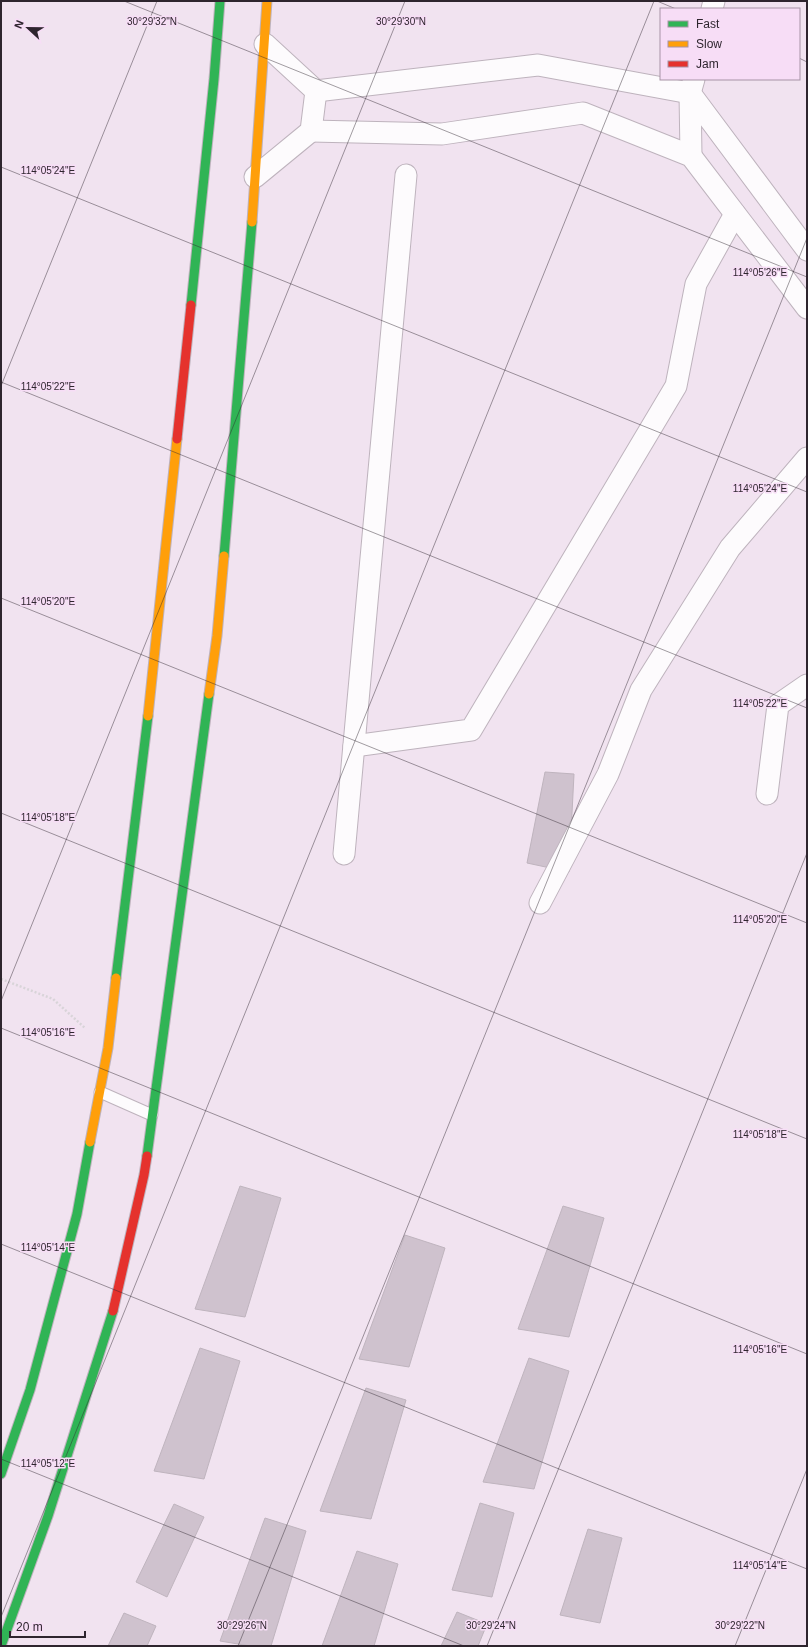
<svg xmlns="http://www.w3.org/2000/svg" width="808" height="1647" font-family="Helvetica,sans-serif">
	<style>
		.building { fill: #cfc2ce; stroke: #bfb4be }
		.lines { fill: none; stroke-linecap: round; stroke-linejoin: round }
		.lane-casing { stroke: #beb3bd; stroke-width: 13 }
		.street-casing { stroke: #beb3bd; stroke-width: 23 }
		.fast-casing { stroke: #beb3bd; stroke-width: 11 }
		.slow-casing { stroke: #beb3bd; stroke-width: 11 }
		.jam-casing { stroke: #beb3bd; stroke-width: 11 }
		.path { stroke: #d8d4d8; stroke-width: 2.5; stroke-dasharray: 2 2; stroke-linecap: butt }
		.lane { stroke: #fdfbfd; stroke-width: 11 }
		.street { stroke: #fdfbfd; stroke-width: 21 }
		.fast { stroke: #30b455; stroke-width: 9 }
		.slow { stroke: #ff9f0a; stroke-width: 9 }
		.jam { stroke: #e5322d; stroke-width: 9 }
		.ticks { fill: none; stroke: #2e252e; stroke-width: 1; stroke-opacity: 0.45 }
		.ticks-label { font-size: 10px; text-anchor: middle; fill: #2e252e; stroke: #f7ddf6; stroke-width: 3; stroke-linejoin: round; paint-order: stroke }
	</style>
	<rect width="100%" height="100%" fill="#f1e3f0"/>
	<g class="building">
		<path d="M 545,772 L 574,774 L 569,872 L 527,863 Z"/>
		<path d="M 240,1186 L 281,1198 L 245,1317 L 195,1309 Z"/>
		<path d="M 563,1206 L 604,1218 L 569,1337 L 518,1329 Z"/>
		<path d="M 405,1235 L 445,1248 L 409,1367 L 359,1359 Z"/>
		<path d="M 200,1348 L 240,1361 L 204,1479 L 154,1471 Z"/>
		<path d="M 529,1358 L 569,1371 L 534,1489 L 483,1482 Z"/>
		<path d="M 366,1388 L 406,1400 L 371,1519 L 320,1511 Z"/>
		<path d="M 480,1503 L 514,1513 L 492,1597 L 452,1590 Z"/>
		<path d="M 174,1504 L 204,1517 L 167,1597 L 136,1582 Z"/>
		<path d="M 265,1518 L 306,1531 L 271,1646 L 250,1646 L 220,1641 Z"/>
		<path d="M 588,1529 L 622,1538 L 600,1623 L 560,1615 Z"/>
		<path d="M 357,1551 L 398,1564 L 374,1646 L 322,1646 Z"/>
		<path d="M 457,1612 L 487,1624 L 478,1646 L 441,1646 Z"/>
		<path d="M 124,1613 L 156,1626 L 147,1646 L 108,1646 Z"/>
	</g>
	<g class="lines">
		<defs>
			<path id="lane" d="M 100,1092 L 152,1115"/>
			<g id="street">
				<path d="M 712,9 L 714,1"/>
				<path d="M 316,91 L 538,65 L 690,93 L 807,250"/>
				<path d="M 311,131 L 442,134 L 583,113 L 691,156 L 807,308"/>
				<path d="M 691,156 L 690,93 L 694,79"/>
				<path d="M 255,177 L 311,131 L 316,91 L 265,44"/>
				<path d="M 354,746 L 471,730 L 676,386 L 696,284 L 735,214"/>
				<path d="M 767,794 L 778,705 L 807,685"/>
				<path d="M 344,854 L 406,175"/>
				<path d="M 540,903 L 608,774 L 641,690 L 730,548 L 807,458"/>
			</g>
			<g id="fast">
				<path d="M 191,305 L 214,79 L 220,1"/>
				<path d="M 224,556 L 252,222"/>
				<path d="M 116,978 L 148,716"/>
				<path d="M 147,1156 L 209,694"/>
				<path d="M 1,1474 L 30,1390 L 77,1214 L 90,1142"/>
				<path d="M 1,1646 L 48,1516 L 113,1311"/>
			</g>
			<g id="slow">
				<path d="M 252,222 L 267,1"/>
				<path d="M 209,694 L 217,636 L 224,556"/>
				<path d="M 148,716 L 177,439"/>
				<path d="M 90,1142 L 108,1048 L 116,978"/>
			</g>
			<g id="jam">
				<path d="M 177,439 L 191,305"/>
				<path d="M 113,1311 L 144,1175 L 147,1156"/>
			</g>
		</defs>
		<use href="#lane" class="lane-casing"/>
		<use href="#street" class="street-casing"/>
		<use href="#fast" class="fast-casing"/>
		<use href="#slow" class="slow-casing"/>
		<use href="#jam" class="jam-casing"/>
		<path class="path" d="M 1,979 L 53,999 L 85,1028"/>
		<use href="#lane" class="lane"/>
		<use href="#street" class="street"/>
		<use href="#fast" class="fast"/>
		<use href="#slow" class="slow"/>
		<use href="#jam" class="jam"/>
	</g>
	<path class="ticks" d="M 124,1 L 807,277M 657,1 L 676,9M 799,58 L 807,62M 1,167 L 807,492M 1,382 L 807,708M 1,386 L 157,1M 1,598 L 807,923M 1,813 L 807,1139M 1,1001 L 405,1M 1,1028 L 807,1354M 1,1244 L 807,1569M 1,1459 L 464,1646M 1,1617 L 654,1M 238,1646 L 807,238M 487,1646 L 807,853M 735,1646 L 807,1469"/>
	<g class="ticks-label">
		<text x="152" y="25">30°29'32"N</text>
		<text x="401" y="25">30°29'30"N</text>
		<text x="48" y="174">114°05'24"E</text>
		<text x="760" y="276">114°05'26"E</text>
		<text x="48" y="390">114°05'22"E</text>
		<text x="760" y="492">114°05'24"E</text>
		<text x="48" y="605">114°05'20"E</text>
		<text x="760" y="707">114°05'22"E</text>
		<text x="48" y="821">114°05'18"E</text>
		<text x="760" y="923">114°05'20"E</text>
		<text x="48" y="1036">114°05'16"E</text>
		<text x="760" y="1138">114°05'18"E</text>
		<text x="48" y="1251">114°05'14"E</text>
		<text x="760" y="1353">114°05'16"E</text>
		<text x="48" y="1467">114°05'12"E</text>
		<text x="760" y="1569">114°05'14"E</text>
		<text x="242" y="1629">30°29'26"N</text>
		<text x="491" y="1629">30°29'24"N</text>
		<text x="740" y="1629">30°29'22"N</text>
	</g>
	<rect width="808" height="1647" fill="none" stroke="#2e252e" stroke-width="4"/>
	<rect x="660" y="8" width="140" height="72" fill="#f7ddf6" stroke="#a793a6"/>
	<rect x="668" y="21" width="20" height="6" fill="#30b455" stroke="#a793a6"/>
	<text x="696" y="28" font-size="12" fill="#2e252e">Fast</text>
	<rect x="668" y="41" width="20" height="6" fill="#ff9f0a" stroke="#a793a6"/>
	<text x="696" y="48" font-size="12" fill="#2e252e">Slow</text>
	<rect x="668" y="61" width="20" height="6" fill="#e5322d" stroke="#a793a6"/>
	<text x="696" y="68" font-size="12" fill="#2e252e">Jam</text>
	<g transform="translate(28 28) rotate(292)" stroke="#f7ddf6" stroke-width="3" paint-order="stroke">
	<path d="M0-3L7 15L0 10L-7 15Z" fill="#2e252e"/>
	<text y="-6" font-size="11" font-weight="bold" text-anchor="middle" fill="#2e252e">N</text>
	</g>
	<path d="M10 1631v6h75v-6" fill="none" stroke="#2e252e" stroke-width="2"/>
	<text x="16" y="1631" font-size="12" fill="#2e252e" stroke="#f7ddf6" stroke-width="3" paint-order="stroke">20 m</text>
</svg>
